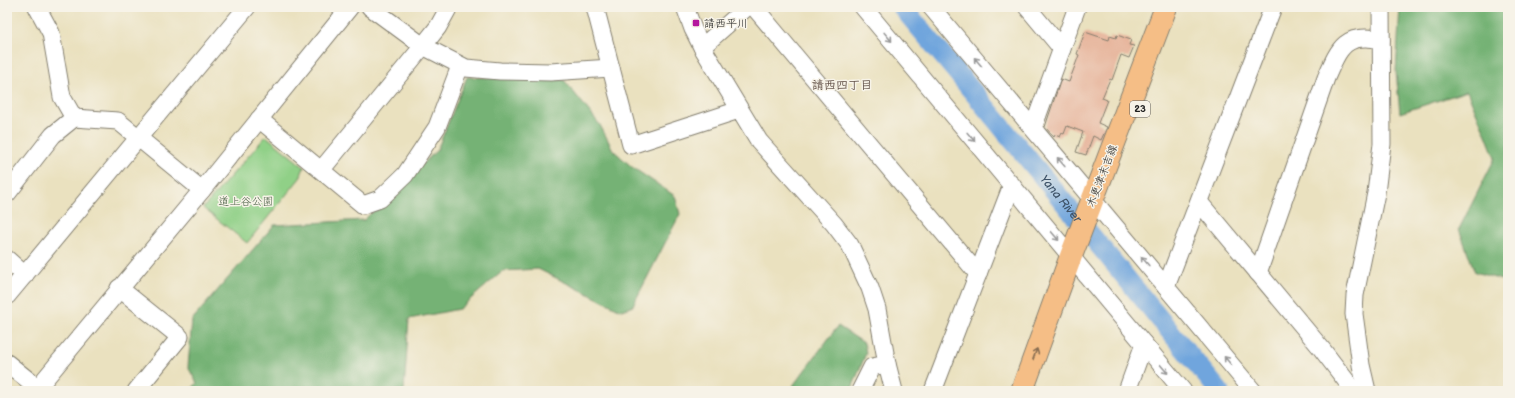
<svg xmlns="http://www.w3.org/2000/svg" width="1515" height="398" font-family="'Balsamiq Sans','Klee One',sans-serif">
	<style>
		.green { fill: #90d087; stroke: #567652 }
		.forest { fill: #74b274; stroke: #486748 }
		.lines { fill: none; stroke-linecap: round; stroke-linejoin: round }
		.river { stroke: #70a5dd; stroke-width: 20 }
		.building { fill: #e7b59c }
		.minor-casing { stroke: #837e6e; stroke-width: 19 }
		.major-casing { stroke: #837e6e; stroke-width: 24 }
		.minor { stroke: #fff; stroke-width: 17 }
		.major { stroke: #f5be86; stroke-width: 22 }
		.oneway { stroke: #999 }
		.oneway2 { stroke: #886d51 }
		.poi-dot { fill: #b5179e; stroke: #f7f3e8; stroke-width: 1.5 }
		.labels { text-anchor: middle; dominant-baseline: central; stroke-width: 3; stroke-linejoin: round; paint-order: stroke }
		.shield { fill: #f7f3e8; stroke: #5e5c59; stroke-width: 1 }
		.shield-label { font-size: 10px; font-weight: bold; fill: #1c1c1c }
		.poi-label { font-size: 11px; fill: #1c1c1c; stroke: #f7f3e8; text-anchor: start }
		.street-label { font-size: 11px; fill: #1c1c1c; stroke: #f7f3e8 }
		.park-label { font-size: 11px; fill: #455b41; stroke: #f7f3e8 }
		.neighbourhood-label { font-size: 12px; font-weight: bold; fill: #635249; stroke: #f7f3e8 }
		.water-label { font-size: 12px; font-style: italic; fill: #3e5369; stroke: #f7f3e8 }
	</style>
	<rect width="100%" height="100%" fill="#f7f3e8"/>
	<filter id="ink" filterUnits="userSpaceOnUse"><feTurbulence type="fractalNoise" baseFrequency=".025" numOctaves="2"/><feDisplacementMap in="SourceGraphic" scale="8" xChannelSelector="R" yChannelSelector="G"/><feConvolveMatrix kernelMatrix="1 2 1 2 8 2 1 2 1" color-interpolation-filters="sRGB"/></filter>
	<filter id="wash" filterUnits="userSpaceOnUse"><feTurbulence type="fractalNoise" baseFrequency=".012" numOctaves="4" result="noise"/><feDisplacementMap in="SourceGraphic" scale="16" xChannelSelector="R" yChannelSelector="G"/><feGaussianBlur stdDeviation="0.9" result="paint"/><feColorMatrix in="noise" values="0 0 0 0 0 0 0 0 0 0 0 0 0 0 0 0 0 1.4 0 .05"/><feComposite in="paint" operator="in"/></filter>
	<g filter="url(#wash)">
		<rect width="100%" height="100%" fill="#eae1bf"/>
		<path class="green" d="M 266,136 L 304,167 L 300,178 L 247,243 L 203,208 Z"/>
		<g class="forest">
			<path d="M 1400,7 L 1508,7 L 1508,282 L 1475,272 L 1459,229 L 1495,158 L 1486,135 L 1467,91 L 1400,113 L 1396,72 Z"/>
			<path d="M 467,77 L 564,80 L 600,125 L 613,150 L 632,167 L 675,196 L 680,214 L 632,307 L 621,310 L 538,269 L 503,271 L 459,309 L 409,319 L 404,391 L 190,391 L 197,383 L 188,367 L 192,320 L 274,225 L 364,220 L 437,150 Z"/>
			<path d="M 838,326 L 864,343 L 866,353 L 851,391 L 789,391 Z"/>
		</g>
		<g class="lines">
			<path class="river" id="s1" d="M 902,7 L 955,70 L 1219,391"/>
		</g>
		<g id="blocks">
			<path class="building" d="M 1085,32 L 1109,40 L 1110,36 L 1116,38 L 1117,35 L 1131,40 L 1129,45 L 1134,46 L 1129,58 L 1121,55 L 1112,80 L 1110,79 L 1102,98 L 1107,100 L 1098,123 L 1107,127 L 1101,140 L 1093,136 L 1086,155 L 1076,152 L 1083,132 L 1067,126 L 1064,134 L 1062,133 L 1060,137 L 1055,135 L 1054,137 L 1045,127 L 1061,79 L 1069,82 L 1079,55 L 1077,54 Z"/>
		</g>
	</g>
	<g filter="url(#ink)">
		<use href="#blocks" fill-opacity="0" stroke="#837e6e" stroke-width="1"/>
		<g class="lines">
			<defs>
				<g id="minor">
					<path d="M 37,7 L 51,33 L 62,97 L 74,118"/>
					<path d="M 370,7 L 423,46 L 466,68 L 500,71 L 550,72 L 611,68"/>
					<path d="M 595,7 L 631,145 L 739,110"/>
					<path d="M 685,7 L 693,29 L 702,47 L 759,141 L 834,224 L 850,245 L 870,288 L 877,309 L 887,364 L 894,391"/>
					<path d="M 754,7 L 978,274"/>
					<path d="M 863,7 L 1183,391"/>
					<path d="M 931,7 L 1253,391"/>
					<path d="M 1027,7 L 1062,49"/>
					<path d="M 702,47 L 747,7"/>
					<path d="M 259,119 L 363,205 L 380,199 L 405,175 L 437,127 L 460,66"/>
					<path d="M 1033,128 L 1077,7"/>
					<path d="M 322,169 L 423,46 L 438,27 L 449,7"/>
					<path d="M 7,194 L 53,135 L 74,118 L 118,121 L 202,190"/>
					<path d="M 1199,202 L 1321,348 L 1354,391"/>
					<path d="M 7,259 L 25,275"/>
					<path d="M 1258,273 L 1326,78 C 1339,48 1345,32 1381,40"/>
					<path d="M 1166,287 L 1273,7"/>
					<path d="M 119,288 L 180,337 L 136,391"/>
					<path d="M 7,296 L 247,7"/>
					<path d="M 7,363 L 38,388"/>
					<path d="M 35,391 L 202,190 L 350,7"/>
					<path d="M 860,391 L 872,367 L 887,364"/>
					<path d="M 933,391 L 1012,185"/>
					<path d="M 1127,391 L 1144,344"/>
					<path d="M 1367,391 L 1361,365 L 1354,314 L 1355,295 L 1376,193 L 1382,144 L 1381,7"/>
				</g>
				<path id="major" d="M 1022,391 L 1071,256 L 1166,7"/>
			</defs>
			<use href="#minor" class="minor-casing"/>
			<use href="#major" class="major-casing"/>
			<use href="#minor" class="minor"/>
			<use href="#major" class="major"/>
		</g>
		<defs><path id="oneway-shaft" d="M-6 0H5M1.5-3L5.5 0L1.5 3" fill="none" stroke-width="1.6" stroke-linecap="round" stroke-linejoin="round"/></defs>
		<g class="oneway">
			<use href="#oneway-shaft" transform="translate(888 37) rotate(50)"/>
			<use href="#oneway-shaft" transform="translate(978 62) rotate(-130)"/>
			<use href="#oneway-shaft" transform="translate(971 137) rotate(50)"/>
			<use href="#oneway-shaft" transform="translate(1061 162) rotate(-130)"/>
			<use href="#oneway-shaft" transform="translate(1055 236) rotate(50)"/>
			<use href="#oneway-shaft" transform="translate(1145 261) rotate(-130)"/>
			<use href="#oneway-shaft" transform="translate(1228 361) rotate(-130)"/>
			<use href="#oneway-shaft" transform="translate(1164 369) rotate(50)"/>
		</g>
		<use class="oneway2" href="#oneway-shaft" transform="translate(1035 354) rotate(-70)"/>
	</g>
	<rect class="poi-dot" x="692" y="19" width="8" height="8" rx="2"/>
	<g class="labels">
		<rect class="shield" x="1130" y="101" width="20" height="16" rx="3"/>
		<g class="shield-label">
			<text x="1140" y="109">23</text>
		</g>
		<g class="poi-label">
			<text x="704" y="23">請西平川</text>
		</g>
		<g class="street-label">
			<text transform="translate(1102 176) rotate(-69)">木更津末吉線</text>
		</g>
		<g class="park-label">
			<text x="246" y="201">道上谷公園</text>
		</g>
		<g class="neighbourhood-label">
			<text x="842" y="85">請西四丁目</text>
		</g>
		<g class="water-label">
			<text stroke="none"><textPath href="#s1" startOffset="249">Yana River</textPath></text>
		</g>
	</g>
	<rect width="1515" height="398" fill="none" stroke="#f7f3e8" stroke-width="24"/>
</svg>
